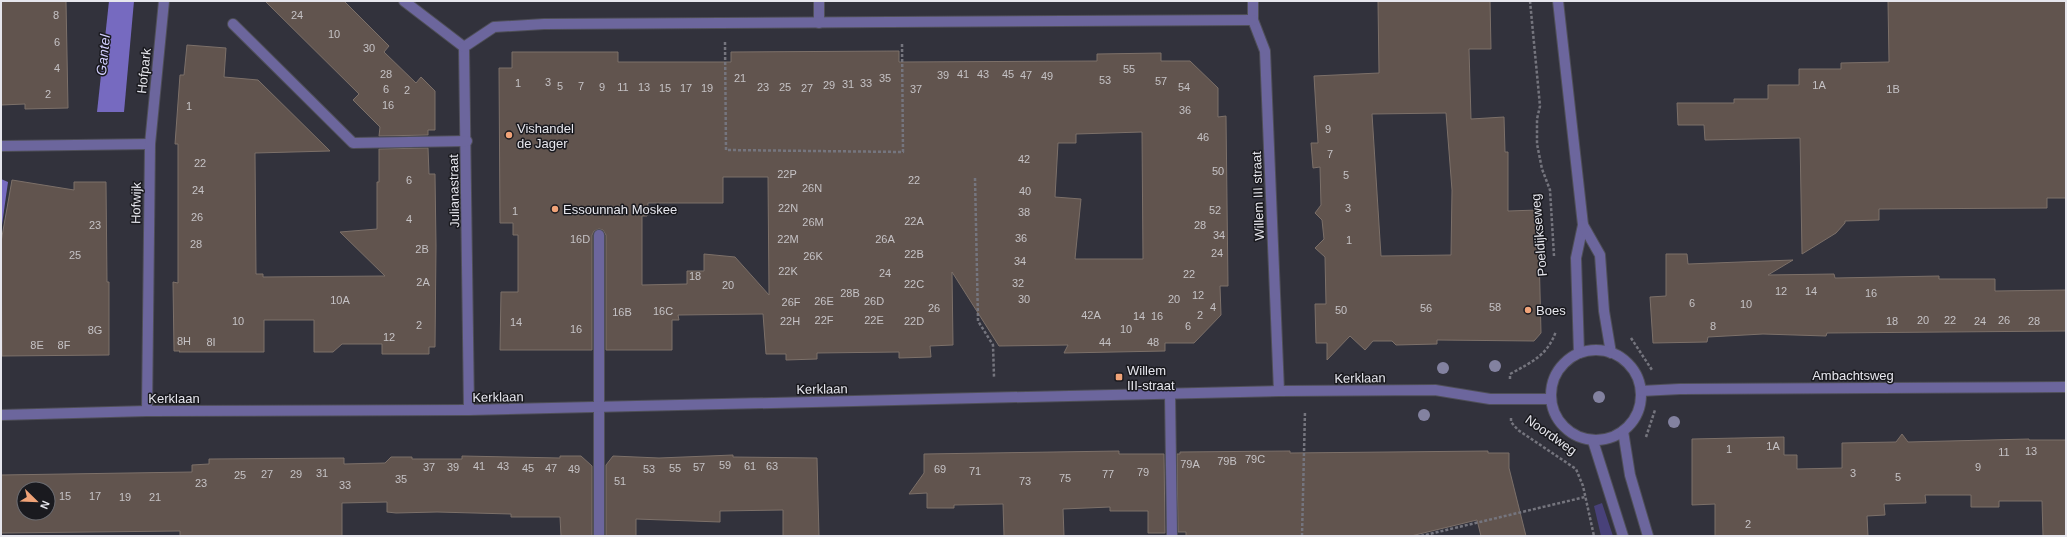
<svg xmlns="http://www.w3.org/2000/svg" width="2067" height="537" font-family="Arial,sans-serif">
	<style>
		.green { fill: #484179 }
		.water { fill: #766ac0 }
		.building { fill: #61544e; stroke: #7c7069; fill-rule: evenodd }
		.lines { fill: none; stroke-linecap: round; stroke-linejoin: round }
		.minor-casing { stroke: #4f4f58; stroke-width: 12 }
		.path { stroke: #75757e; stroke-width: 2.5; stroke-dasharray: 3 2; stroke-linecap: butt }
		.minor { stroke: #6c669d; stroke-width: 10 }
		.tree { fill: #8382a0 }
		.poi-dot { fill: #f0a378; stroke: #1a1a1f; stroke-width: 1.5 }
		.labels { text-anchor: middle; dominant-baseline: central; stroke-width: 3; stroke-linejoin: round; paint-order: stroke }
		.number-label { font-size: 11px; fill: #c5c2c5 }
		.street-label { font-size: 13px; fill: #e6e6ed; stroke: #1a1a1f }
		.poi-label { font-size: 13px; fill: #e6e6ed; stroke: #1a1a1f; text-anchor: start }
		.water-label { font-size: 14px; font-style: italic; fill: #d1cefc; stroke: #1a1a1f }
	</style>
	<rect width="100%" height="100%" fill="#32323c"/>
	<path class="green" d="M 1602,503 L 1613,536 L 1601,536 L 1594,506 Z"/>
	<g class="water">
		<path d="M 109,1 L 134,1 L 124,112 L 97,112 Z"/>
		<path d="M 1,179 L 8,182 L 1,232 Z"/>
	</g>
	<g class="building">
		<path d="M 1,1 L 66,1 L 68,108 L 25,109 L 25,104 L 1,105 Z"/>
		<path d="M 265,1 L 344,1 L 389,46 L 384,52 L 416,83 L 421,77 L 435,91 L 435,130 L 428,130 L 428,135 L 379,136 L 380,127 L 353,100 L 359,94 Z"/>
		<path d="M 1378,1 L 1490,1 L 1491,49 L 1469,49 L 1471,119 L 1504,117 L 1505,152 L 1508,152 L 1508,211 L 1538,210 L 1541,333 L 1534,341 L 1437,340 L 1437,344 L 1396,345 L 1392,341 L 1373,341 L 1365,350 L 1350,336 L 1327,360 L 1327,343 L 1316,343 L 1315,304 L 1326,304 L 1325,257 L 1315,248 L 1324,239 L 1322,220 L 1315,213 L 1321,205 L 1320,167 L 1313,168 L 1311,143 L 1318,143 L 1314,76 L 1379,73 ZM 1446,113 L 1452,190 L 1451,255 L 1381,256 L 1372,114 Z"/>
		<path d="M 1888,1 L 2066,1 L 2066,198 L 2047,198 L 2047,208 L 1879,209 L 1879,220 L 1845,221 L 1845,223 L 1836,233 L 1802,254 L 1800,138 L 1705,140 L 1704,125 L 1678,125 L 1677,103 L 1734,103 L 1734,99 L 1768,99 L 1768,85 L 1799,85 L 1799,69 L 1841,69 L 1841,63 L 1889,62 Z"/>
		<path d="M 187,45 L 226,48 L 224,77 L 258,80 L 330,151 L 255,153 L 256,274 L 263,274 L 263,277 L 385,276 L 340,232 L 377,229 L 377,182 L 379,182 L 379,149 L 428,148 L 429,174 L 435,174 L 436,246 L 435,347 L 429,347 L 429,354 L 382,354 L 382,344 L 342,344 L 333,352 L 314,352 L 314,320 L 264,320 L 264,352 L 179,352 L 180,351 L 174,351 L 173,282 L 178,283 L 178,144 L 175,144 L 180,75 L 184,75 Z"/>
		<path d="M 899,51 L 899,62 L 1097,61 L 1097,54 L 1161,53 L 1161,61 L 1190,61 L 1218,88 L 1218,117 L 1226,116 L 1228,286 L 1220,286 L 1221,315 L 1194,343 L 1165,343 L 1165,351 L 1064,353 L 1068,345 L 999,346 L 952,272 L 953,345 L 930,346 L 931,357 L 899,358 L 899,352 L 817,353 L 817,359 L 786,360 L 786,354 L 766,354 L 763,314 L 678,315 L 679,320 L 672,320 L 672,350 L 606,350 L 606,235 L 603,230 L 599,229 L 594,231 L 592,235 L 592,350 L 500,350 L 501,292 L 518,292 L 518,235 L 513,235 L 513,223 L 500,223 L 499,68 L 512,68 L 512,52 L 618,52 L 618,62 L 731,62 L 731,52 ZM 1142,132 L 1143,259 L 1075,259 L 1081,199 L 1055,197 L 1058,143 L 1076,143 L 1076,134 ZM 723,177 L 768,177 L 769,295 L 735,257 L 704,254 L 704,271 L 687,271 L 687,284 L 642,285 L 642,216 L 647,216 L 648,203 L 723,203 Z"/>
		<path d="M 12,180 L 74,190 L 74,182 L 106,182 L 107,282 L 109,282 L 109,355 L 2,356 L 1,242 Z"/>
		<path d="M 1666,254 L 1687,254 L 1688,264 L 1793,260 L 1768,275 L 1834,274 L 1835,278 L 1939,276 L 1939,279 L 1995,279 L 1995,291 L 2066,290 L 2066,331 L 1827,333 L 1826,336 L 1763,334 L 1708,337 L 1707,342 L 1653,343 L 1650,297 L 1666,296 Z"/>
		<path d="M 1902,434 L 1908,442 L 2029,439 L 2029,440 L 2066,440 L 2066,536 L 2043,536 L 2042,501 L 1999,501 L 1999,507 L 1971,507 L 1971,495 L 1925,495 L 1926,503 L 1884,504 L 1885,515 L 1867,516 L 1868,536 L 1715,536 L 1715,504 L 1692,505 L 1692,439 L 1784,437 L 1784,455 L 1797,455 L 1797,469 L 1842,468 L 1842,443 L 1896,442 Z"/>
		<path d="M 1119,451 L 1119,454 L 1164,454 L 1165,533 L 1148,533 L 1148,511 L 1110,511 L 1110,507 L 1063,509 L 1064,536 L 1004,536 L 1003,504 L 954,505 L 954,508 L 927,508 L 927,493 L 909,494 L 924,473 L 924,454 Z"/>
		<path d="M 1290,451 L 1290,453 L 1488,451 L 1488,453 L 1509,453 L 1509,468 L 1526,536 L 1481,536 L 1477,520 L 1411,536 L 1186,536 L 1186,532 L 1178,532 L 1177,454 L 1180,454 L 1180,452 Z"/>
		<path d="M 733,455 L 733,457 L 817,458 L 819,536 L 783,536 L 783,510 L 720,511 L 720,522 L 636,519 L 636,536 L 606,536 L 606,465 L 613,456 L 659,458 Z"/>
		<path d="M 462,456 L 560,458 L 560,456 L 581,456 L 592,466 L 592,536 L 561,536 L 560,517 L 511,517 L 511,514 L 437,512 L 396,513 L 387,512 L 387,502 L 342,503 L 342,536 L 180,536 L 180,531 L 1,533 L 1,475 L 192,472 L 192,465 L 209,464 L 209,459 L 344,458 L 344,464 L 385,463 L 391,457 L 412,457 L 412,459 L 462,459 ZM 24,489 L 48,489 L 48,513 L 24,513 Z"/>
	</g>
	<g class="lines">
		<defs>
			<g id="minor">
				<path d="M 404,1 L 464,47 L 469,410"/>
				<path d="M 1253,1 L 1253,20 L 1265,51 L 1279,391"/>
				<path d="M 1558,1 L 1583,225 L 1576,258 L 1579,353"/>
				<path d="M 819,23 L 819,1"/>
				<path d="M 233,24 L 353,143 L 467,141"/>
				<path d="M 464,47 L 494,27 L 544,24 L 1253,20"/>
				<path d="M 1,146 L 150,144"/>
				<path d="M 1583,225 L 1600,255 L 1604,311 L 1611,353"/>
				<path d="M 599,235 L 599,536"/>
				<circle cx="1596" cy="395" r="45"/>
				<path d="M 1641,391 L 1680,389 L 2066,387"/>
				<path d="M 1170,394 L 1172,536"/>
				<path d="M 147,411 L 150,144 L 164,1"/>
				<path d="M 1,415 L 147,411 L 469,410 L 1279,391 L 1435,390 L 1490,399 L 1551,399"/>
				<path d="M 1623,431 L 1630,475 L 1648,536"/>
				<path d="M 1593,441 L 1623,536"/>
			</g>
		</defs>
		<use href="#minor" class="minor-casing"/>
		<g class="path">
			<path d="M 1530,1 L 1540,106 L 1537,119 L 1537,144 L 1542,169 L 1550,190 L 1554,256"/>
			<path d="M 725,42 L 726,150 L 903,152 L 902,42"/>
			<path d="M 975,178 L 978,321 L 993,345 L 994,377"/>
			<path d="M 1631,338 L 1652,370"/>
			<path d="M 1510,379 L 1510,374 C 1532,362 1548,355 1556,331"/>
			<path d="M 1511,418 L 1511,422 L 1518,430 L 1576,469 L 1583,486 L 1594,536"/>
			<path d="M 1646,437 L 1655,410"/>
			<path d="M 1302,536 L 1305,411"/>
			<path d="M 1421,536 L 1585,497"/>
		</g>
		<use href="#minor" class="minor"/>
	</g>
	<g class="tree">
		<circle cx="1495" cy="366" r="6"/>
		<circle cx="1443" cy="368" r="6"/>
		<circle cx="1599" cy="397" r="6"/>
		<circle cx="1424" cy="415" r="6"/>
		<circle cx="1674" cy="422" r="6"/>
	</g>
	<g class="poi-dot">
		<circle cx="509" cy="135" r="4"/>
		<circle cx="555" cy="209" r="4"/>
		<circle cx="1528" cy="310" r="4"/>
		<rect x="1115" y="373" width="8" height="8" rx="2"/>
	</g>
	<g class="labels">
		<g class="number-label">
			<text x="56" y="15">8</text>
			<text x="297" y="15">24</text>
			<text x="334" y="34">10</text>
			<text x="57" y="42">6</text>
			<text x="369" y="48">30</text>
			<text x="57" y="68">4</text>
			<text x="1129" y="69">55</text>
			<text x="386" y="74">28</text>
			<text x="963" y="74">41</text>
			<text x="983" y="74">43</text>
			<text x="1008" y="74">45</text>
			<text x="943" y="75">39</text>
			<text x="1026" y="75">47</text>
			<text x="1047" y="76">49</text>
			<text x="740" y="78">21</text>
			<text x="885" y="78">35</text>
			<text x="1105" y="80">53</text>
			<text x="1161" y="81">57</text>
			<text x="548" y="82">3</text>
			<text x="518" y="83">1</text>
			<text x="866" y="83">33</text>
			<text x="848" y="84">31</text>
			<text x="829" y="85">29</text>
			<text x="1819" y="85">1A</text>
			<text x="560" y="86">5</text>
			<text x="581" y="86">7</text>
			<text x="602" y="87">9</text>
			<text x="623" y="87">11</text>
			<text x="644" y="87">13</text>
			<text x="763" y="87">23</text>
			<text x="785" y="87">25</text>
			<text x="1184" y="87">54</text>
			<text x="665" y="88">15</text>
			<text x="686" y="88">17</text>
			<text x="707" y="88">19</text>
			<text x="807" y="88">27</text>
			<text x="386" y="89">6</text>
			<text x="916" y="89">37</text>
			<text x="1893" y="89">1B</text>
			<text x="407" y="90">2</text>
			<text x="48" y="94">2</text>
			<text x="388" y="105">16</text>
			<text x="189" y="106">1</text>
			<text x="1185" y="110">36</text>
			<text x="1328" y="129">9</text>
			<text x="1203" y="137">46</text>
			<text x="1330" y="154">7</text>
			<text x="1024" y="159">42</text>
			<text x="200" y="163">22</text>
			<text x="1218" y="171">50</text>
			<text x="787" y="174">22P</text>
			<text x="1346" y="175">5</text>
			<text x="409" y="180">6</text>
			<text x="914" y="180">22</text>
			<text x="812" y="188">26N</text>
			<text x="198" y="190">24</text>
			<text x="1025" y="191">40</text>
			<text x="788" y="208">22N</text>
			<text x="1348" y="208">3</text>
			<text x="1215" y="210">52</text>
			<text x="515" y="211">1</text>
			<text x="1024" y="212">38</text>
			<text x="197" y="217">26</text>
			<text x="409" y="219">4</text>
			<text x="914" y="221">22A</text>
			<text x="813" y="222">26M</text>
			<text x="95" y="225">23</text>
			<text x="1200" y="225">28</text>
			<text x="1219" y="235">34</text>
			<text x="1021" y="238">36</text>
			<text x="580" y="239">16D</text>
			<text x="788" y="239">22M</text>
			<text x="885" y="239">26A</text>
			<text x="1349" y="240">1</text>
			<text x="196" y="244">28</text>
			<text x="422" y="249">2B</text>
			<text x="1217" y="253">24</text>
			<text x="914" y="254">22B</text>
			<text x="75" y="255">25</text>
			<text x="813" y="256">26K</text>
			<text x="1020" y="261">34</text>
			<text x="788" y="271">22K</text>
			<text x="885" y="273">24</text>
			<text x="1189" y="274">22</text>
			<text x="695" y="276">18</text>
			<text x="423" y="282">2A</text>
			<text x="1018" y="283">32</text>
			<text x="914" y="284">22C</text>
			<text x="728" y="285">20</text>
			<text x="1781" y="291">12</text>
			<text x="1811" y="291">14</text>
			<text x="850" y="293">28B</text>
			<text x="1871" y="293">16</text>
			<text x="1198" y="295">12</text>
			<text x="1024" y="299">30</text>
			<text x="1174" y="299">20</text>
			<text x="340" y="300">10A</text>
			<text x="824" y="301">26E</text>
			<text x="874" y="301">26D</text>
			<text x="791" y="302">26F</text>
			<text x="1692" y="303">6</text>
			<text x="1746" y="304">10</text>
			<text x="1213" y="307">4</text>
			<text x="1495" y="307">58</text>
			<text x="934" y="308">26</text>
			<text x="1426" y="308">56</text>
			<text x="1341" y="310">50</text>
			<text x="663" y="311">16C</text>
			<text x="622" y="312">16B</text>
			<text x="1091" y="315">42A</text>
			<text x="1200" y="315">2</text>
			<text x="1139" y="316">14</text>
			<text x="1157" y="316">16</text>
			<text x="824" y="320">22F</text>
			<text x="874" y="320">22E</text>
			<text x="1923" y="320">20</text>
			<text x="1950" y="320">22</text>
			<text x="2004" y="320">26</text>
			<text x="238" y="321">10</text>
			<text x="790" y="321">22H</text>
			<text x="914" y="321">22D</text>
			<text x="1892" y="321">18</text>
			<text x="1980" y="321">24</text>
			<text x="2034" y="321">28</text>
			<text x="516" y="322">14</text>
			<text x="419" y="325">2</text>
			<text x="1188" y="326">6</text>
			<text x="1713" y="326">8</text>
			<text x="576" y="329">16</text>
			<text x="1126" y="329">10</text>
			<text x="95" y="330">8G</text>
			<text x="389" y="337">12</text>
			<text x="184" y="341">8H</text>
			<text x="211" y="342">8I</text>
			<text x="1105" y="342">44</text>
			<text x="1153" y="342">48</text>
			<text x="37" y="345">8E</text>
			<text x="64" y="345">8F</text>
			<text x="1773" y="446">1A</text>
			<text x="1729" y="449">1</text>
			<text x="2031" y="451">13</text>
			<text x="2004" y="452">11</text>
			<text x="1255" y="459">79C</text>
			<text x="1227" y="461">79B</text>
			<text x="1190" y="464">79A</text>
			<text x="725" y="465">59</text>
			<text x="479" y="466">41</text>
			<text x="503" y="466">43</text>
			<text x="750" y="466">61</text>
			<text x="772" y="466">63</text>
			<text x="429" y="467">37</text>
			<text x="453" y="467">39</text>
			<text x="699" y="467">57</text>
			<text x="1978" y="467">9</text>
			<text x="528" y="468">45</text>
			<text x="551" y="468">47</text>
			<text x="675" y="468">55</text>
			<text x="574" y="469">49</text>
			<text x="649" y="469">53</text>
			<text x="940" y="469">69</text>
			<text x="975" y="471">71</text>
			<text x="1143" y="472">79</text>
			<text x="322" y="473">31</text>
			<text x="1853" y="473">3</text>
			<text x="267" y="474">27</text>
			<text x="296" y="474">29</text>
			<text x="1108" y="474">77</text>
			<text x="240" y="475">25</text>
			<text x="1898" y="477">5</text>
			<text x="1065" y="478">75</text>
			<text x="401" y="479">35</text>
			<text x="620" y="481">51</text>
			<text x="1025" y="481">73</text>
			<text x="201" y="483">23</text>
			<text x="345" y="485">33</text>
			<text x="65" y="496">15</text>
			<text x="95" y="496">17</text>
			<text x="125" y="497">19</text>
			<text x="155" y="497">21</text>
			<text x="1748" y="524">2</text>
		</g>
		<g class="street-label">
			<text transform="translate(144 71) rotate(-84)">Hofpark</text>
			<text transform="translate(454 191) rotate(-91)">Julianastraat</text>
			<text transform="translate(1258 196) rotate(-92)">Willem III straat</text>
			<text transform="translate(136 203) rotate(-89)">Hofwijk</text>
			<text transform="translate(1539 235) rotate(-95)">Poeldijkseweg</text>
			<text x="1853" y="375">Ambachtsweg</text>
			<text transform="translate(1360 378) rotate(-1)">Kerklaan</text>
			<text transform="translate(822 389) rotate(-1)">Kerklaan</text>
			<text transform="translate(498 397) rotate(-1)">Kerklaan</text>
			<text x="174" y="398">Kerklaan</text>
			<text transform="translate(1551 435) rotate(35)">Noordweg</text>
		</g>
		<g class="poi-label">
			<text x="517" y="128">Vishandel<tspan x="517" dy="15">de Jager</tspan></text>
			<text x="563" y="209">Essounnah Moskee</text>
			<text x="1536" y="310">Boes</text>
			<text x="1127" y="370">Willem<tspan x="1127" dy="15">III-straat</tspan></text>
		</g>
		<g class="water-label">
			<text transform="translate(103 55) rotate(-84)">Gantel</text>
		</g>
	</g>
	<rect width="2067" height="537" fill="none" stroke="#e6e6ed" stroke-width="4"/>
	<g transform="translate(36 501) rotate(113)"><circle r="19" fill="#1a1a1f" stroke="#6c6c71"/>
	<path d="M0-3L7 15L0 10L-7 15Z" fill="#f0a378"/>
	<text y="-6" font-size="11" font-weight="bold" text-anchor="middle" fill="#e6e6ed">N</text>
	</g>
</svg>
